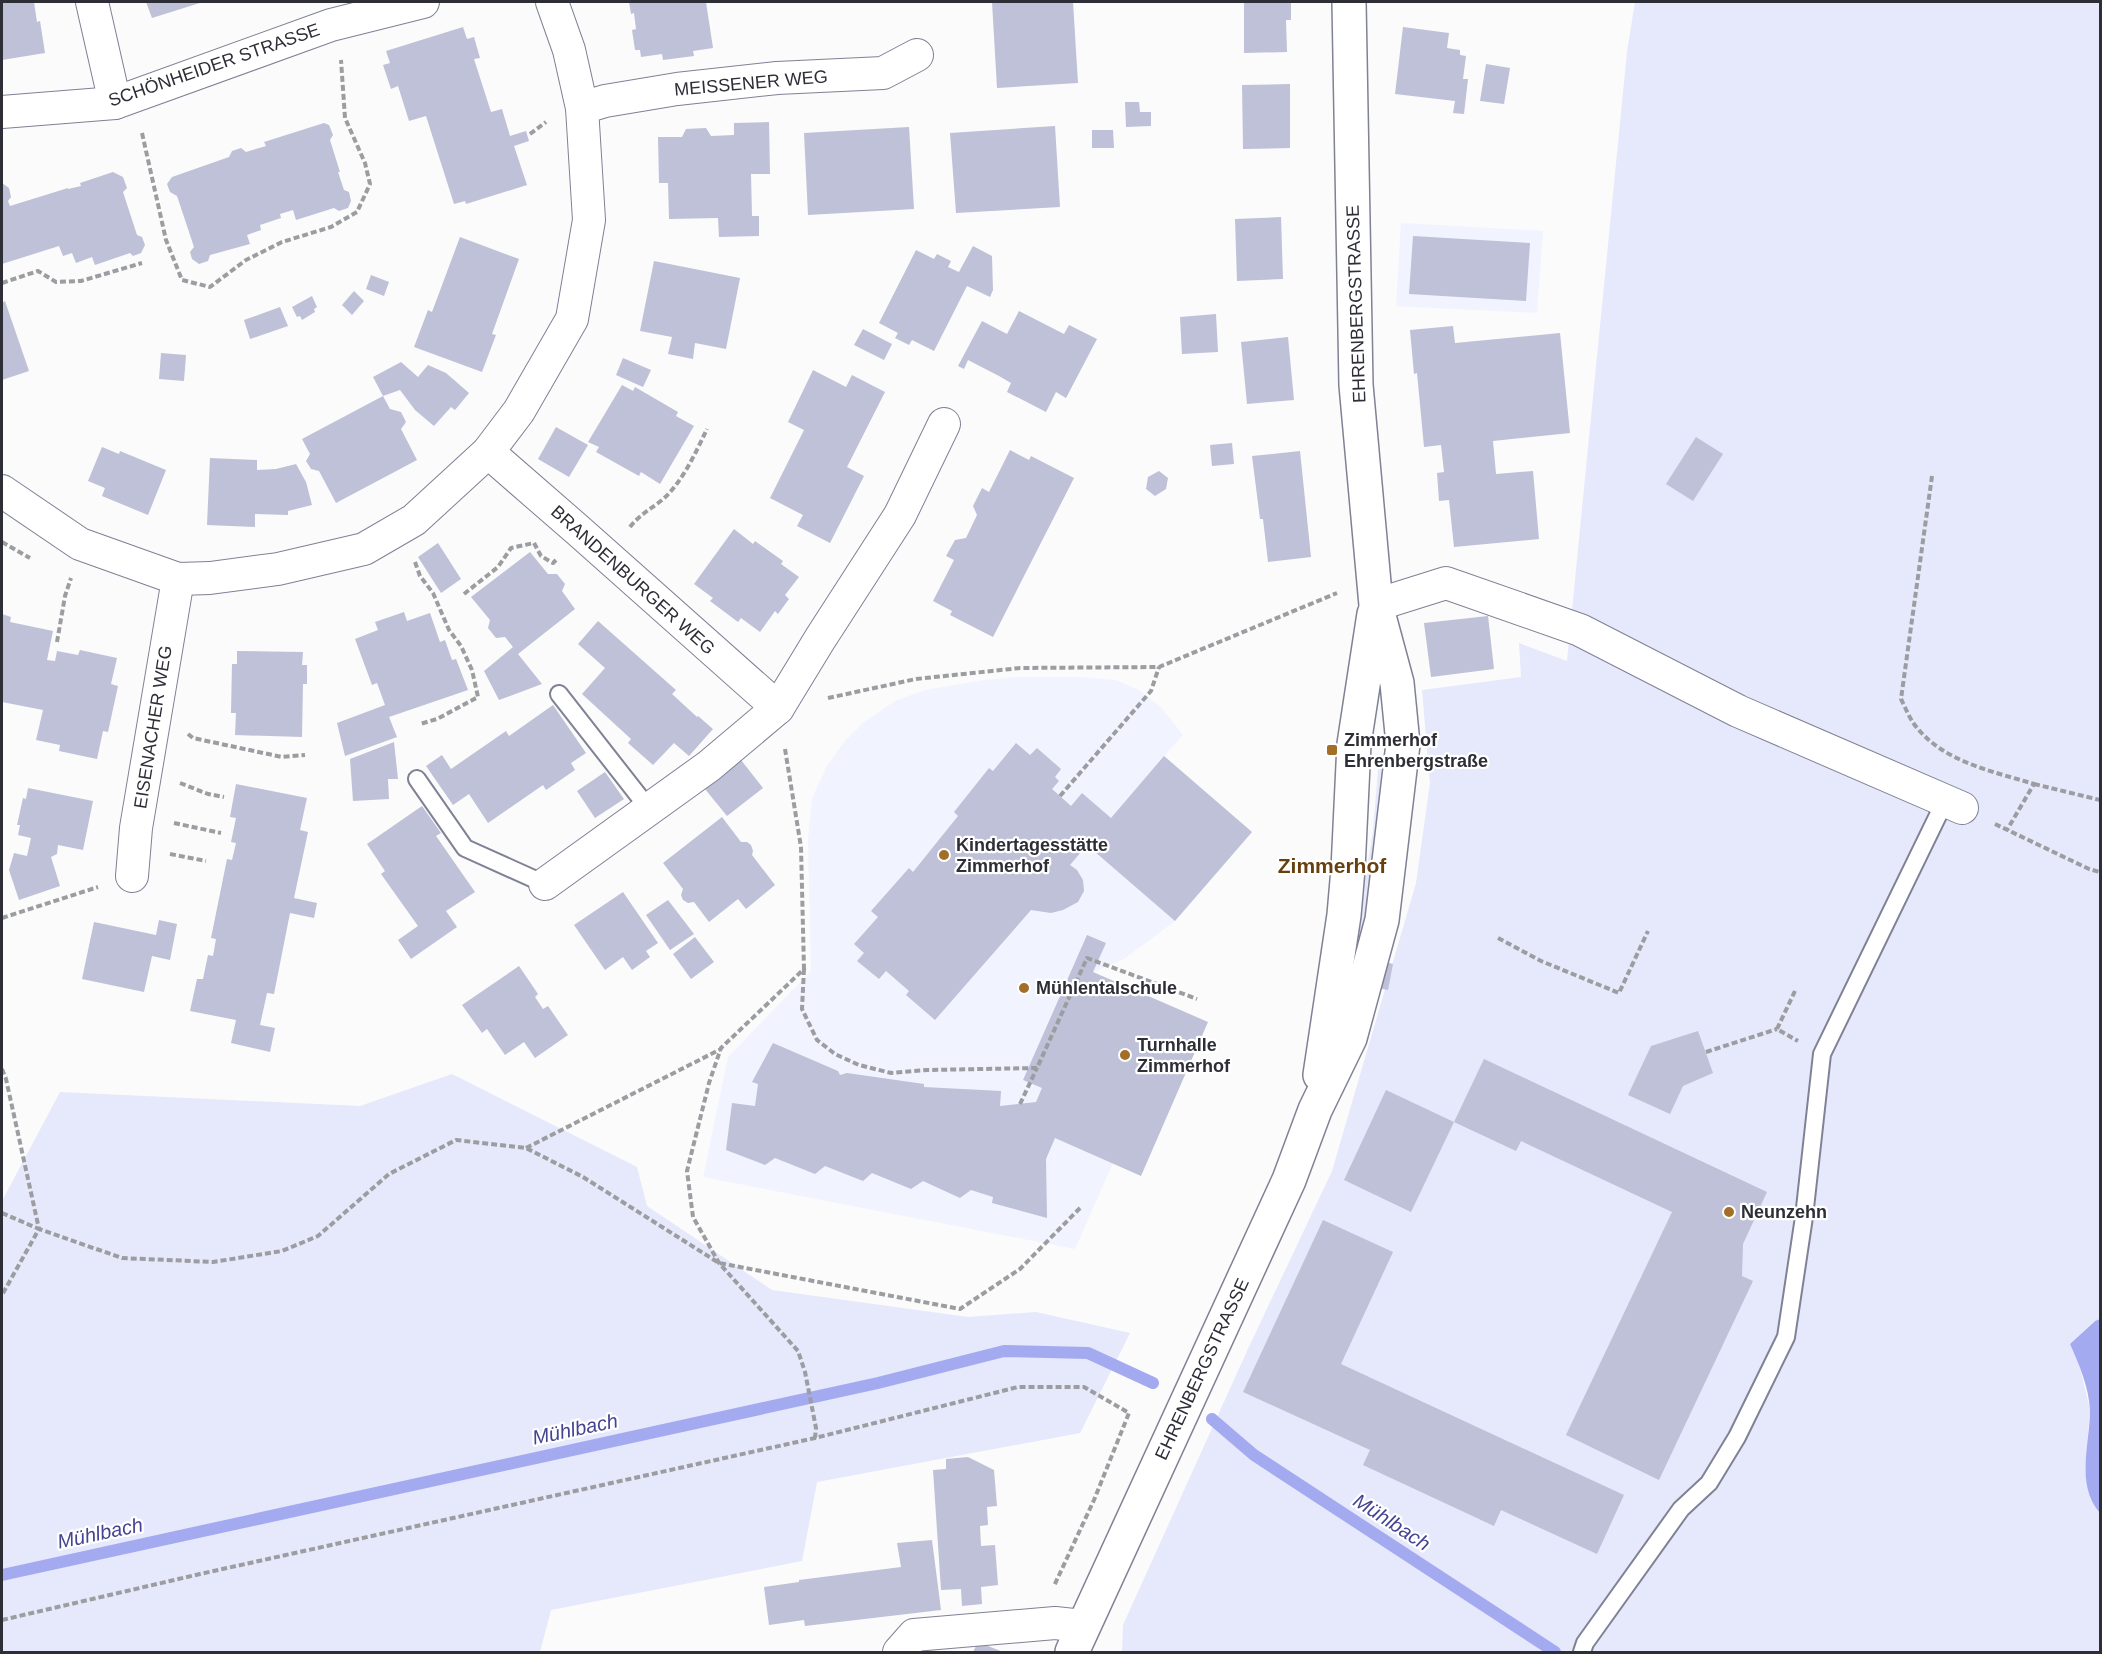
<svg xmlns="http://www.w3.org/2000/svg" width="2102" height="1654" font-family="Arial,sans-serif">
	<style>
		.built { fill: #f1f3ff }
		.green { fill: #e6e8fc }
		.water { fill: #a4aaef }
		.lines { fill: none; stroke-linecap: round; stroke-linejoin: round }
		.stream { stroke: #a4aaef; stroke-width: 12 }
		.building { fill: #bec1d7 }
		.service-casing { stroke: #7f8195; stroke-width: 20 }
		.minor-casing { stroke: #7f8195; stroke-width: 34 }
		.tertiary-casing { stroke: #7f8195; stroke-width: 36 }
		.path { stroke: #9c9da1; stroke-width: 4; stroke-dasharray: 6 3; stroke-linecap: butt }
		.service { stroke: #fff; stroke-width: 16 }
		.minor { stroke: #fff; stroke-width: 32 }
		.tertiary { stroke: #fff; stroke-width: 33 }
		.poi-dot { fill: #a36e27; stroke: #fff; stroke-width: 2 }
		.labels { text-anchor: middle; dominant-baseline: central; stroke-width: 4.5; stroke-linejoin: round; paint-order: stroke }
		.street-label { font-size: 18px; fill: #2d2e36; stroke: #fff }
		.poi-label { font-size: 18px; font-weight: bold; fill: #2d2e36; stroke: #fff; text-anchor: start }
		.water-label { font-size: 20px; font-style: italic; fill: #444493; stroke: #fff }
		.quarter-label { font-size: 21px; font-weight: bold; fill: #66410f; stroke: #fff }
	</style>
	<rect width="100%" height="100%" fill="#fbfbfb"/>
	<g class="built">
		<path d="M 1401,223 L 1543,231 L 1537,313 L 1396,306 Z"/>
		<path d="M 1019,677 L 1080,677 L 1116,680 L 1139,690 L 1161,707 L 1183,735 L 1164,756 L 1252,832 L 1175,921 L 1124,959 L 1093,972 L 1113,1163 L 1075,1249 L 703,1177 L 728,1057 L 811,971 L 808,839 L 812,798 L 827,766 L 844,742 L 864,722 L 895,701 L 925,690 L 984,680 Z"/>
	</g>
	<g class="green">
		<path d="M 1635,2 L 2100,2 L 2100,1319 L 2094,1321 L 2070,1344 L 2079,1364 L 2090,1409 L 2085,1470 L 2088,1486 L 2100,1513 L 2100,1652 L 1122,1652 L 1123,1625 L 1247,1351 L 1332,1171 L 1416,883 L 1430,783 L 1422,690 L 1521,677 L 1519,643 L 1567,661 L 1627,52 Z"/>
		<path d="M 1379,757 L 1392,757 L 1362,955 L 1353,953 L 1373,831 Z"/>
		<path d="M 452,1074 L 637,1167 L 647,1206 L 772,1290 L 968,1317 L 1036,1312 L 1130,1333 L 1080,1433 L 817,1482 L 802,1561 L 551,1610 L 540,1652 L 2,1652 L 2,1201 L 60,1092 L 360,1106 Z"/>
	</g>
	<path class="water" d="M 2100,1319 L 2100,1513 C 2075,1484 2090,1444 2090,1410 C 2089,1388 2079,1364 2070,1344 L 2095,1321 Z"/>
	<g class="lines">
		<g class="stream">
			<path d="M 1212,1419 L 1254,1455 L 1555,1652"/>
			<path d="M 2,1575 L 878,1383 L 1004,1351 L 1088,1353 L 1153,1383"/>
		</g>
	</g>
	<g class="building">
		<path d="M 2,2 L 34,2 L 37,22 L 40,21 L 45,53 L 2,60 Z"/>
		<path d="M 146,2 L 203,2 L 152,18 Z"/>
		<path d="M 629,2 L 706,2 L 713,48 L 693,51 L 694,56 L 663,60 L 662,54 L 641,57 L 640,50 L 635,50 L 632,30 L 636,29 L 634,13 L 631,14 Z"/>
		<path d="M 992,2 L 1073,2 L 1078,83 L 997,88 Z"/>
		<path d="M 1244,2 L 1291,2 L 1291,20 L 1286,20 L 1287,52 L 1244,53 Z"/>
		<path d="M 463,27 L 467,39 L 474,37 L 480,58 L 474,59 L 491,112 L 502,109 L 510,136 L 526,131 L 529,141 L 514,146 L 527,185 L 466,204 L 465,201 L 454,204 L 426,116 L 409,121 L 398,86 L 391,89 L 383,65 L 390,63 L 386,51 Z"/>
		<path d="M 1403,27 L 1449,33 L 1447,48 L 1460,50 L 1460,55 L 1466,56 L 1463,79 L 1468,79 L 1464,114 L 1453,113 L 1455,101 L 1395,94 Z"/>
		<path d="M 1486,64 L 1510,68 L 1504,104 L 1480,101 Z"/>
		<path d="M 1290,84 L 1290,148 L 1243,149 L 1242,85 Z"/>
		<path d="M 1125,102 L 1139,102 L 1140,112 L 1151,112 L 1151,126 L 1126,127 Z"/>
		<path d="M 769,122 L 770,174 L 751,174 L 752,216 L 759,216 L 759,236 L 719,237 L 718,218 L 669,219 L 668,183 L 659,183 L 658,137 L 682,137 L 686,129 L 706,128 L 711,136 L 734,135 L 734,123 Z"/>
		<path d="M 324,123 L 329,125 L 333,135 L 330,140 L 340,172 L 338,172 L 344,190 L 349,192 L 351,201 L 348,208 L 339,211 L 334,208 L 296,220 L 293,210 L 280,214 L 281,218 L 260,225 L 261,230 L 247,235 L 250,244 L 210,255 L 208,261 L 199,264 L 192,259 L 190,252 L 194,247 L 177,196 L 170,192 L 167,184 L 172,177 L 229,157 L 232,151 L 241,148 L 246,152 L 266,146 L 264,142 Z"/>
		<path d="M 1055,126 L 1060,207 L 956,213 L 950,133 Z"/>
		<path d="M 909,127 L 914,209 L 808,215 L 804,133 Z"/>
		<path d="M 1092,130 L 1113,130 L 1114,148 L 1092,148 Z"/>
		<path d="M 113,172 L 123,177 L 127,188 L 123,192 L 137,235 L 142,237 L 145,245 L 141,253 L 133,256 L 130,253 L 95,265 L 92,257 L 76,263 L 72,253 L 63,256 L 59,246 L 2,264 L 2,183 L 9,188 L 11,197 L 8,201 L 10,206 L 68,188 L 68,189 L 81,186 L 80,183 Z"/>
		<path d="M 1281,217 L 1283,279 L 1237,281 L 1235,219 Z"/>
		<path d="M 1413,236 L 1530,243 L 1526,301 L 1409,294 Z"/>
		<path d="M 460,237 L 519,259 L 492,334 L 496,335 L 482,372 L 414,347 L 428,310 L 432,312 Z"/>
		<path d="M 973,246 L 992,256 L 993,290 L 990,297 L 967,286 L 934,351 L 912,340 L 909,345 L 895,338 L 898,333 L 879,323 L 916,250 L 934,259 L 937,254 L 951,261 L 948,267 L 959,272 Z"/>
		<path d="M 654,261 L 740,278 L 726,349 L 695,343 L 693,359 L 668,354 L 672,337 L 640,331 Z"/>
		<path d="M 371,275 L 389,282 L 384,296 L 366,289 Z"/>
		<path d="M 354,291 L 364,301 L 352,315 L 342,305 Z"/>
		<path d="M 312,296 L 317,307 L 314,309 L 315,312 L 302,320 L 300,316 L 297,317 L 292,307 Z"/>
		<path d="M 5,301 L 29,371 L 2,380 L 2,303 Z"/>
		<path d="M 280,307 L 288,326 L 250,339 L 244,320 Z"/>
		<path d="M 1019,311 L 1064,334 L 1069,325 L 1097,339 L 1066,398 L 1056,392 L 1046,412 L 1007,392 L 1011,383 L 999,376 L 968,360 L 964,369 L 958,366 L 982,321 L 1007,334 Z"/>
		<path d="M 1216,314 L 1218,352 L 1182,354 L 1180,317 Z"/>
		<path d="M 1453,326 L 1455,343 L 1560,333 L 1570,433 L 1493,441 L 1496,474 L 1533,471 L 1539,539 L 1454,547 L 1449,500 L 1439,501 L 1437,473 L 1444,472 L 1441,445 L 1424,447 L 1417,373 L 1414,374 L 1410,330 Z"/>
		<path d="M 863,329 L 892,344 L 884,360 L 854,345 Z"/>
		<path d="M 1288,337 L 1294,400 L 1247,404 L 1241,342 Z"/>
		<path d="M 161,353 L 186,355 L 184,381 L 159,379 Z"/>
		<path d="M 623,358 L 651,370 L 643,387 L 616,375 Z"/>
		<path d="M 401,362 L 418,377 L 428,365 L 446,373 L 469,393 L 455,410 L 451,407 L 434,426 L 415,410 L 400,390 L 383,396 L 373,377 Z"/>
		<path d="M 813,370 L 846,387 L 852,375 L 885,392 L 847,467 L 864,476 L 830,543 L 797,526 L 803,515 L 770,498 L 804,430 L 788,422 Z"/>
		<path d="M 622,385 L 633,391 L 635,387 L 678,412 L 676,416 L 694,426 L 660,484 L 641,472 L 639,476 L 596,452 L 599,447 L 588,442 Z"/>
		<path d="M 383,396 L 390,409 L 401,412 L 406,422 L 401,429 L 417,460 L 336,503 L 319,471 L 311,469 L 306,461 L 310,454 L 302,439 Z"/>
		<path d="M 556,427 L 588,445 L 569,477 L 538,459 Z"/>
		<path d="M 1696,437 L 1723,454 L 1693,501 L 1666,484 Z"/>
		<path d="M 1232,443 L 1234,464 L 1212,466 L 1210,445 Z"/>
		<path d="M 102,447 L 119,454 L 120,451 L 166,470 L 148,515 L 102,496 L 105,488 L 88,481 Z"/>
		<path d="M 1010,450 L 1029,460 L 1031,456 L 1074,478 L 993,637 L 950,615 L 952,611 L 933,601 L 954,560 L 946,556 L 955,540 L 966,538 L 977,515 L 973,506 L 982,488 L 989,492 Z"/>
		<path d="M 1300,451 L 1311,557 L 1268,562 L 1263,519 L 1260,519 L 1252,456 Z"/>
		<path d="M 210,458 L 257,460 L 257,470 L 276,469 L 296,464 L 306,482 L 312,505 L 288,511 L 288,515 L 255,514 L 255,527 L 207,525 Z"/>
		<path d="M 1159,471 L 1168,478 L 1166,489 L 1155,496 L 1146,489 L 1148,477 Z"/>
		<path d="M 734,529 L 753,544 L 755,541 L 783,561 L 781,564 L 799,577 L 785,595 L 789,599 L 778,614 L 775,611 L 760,632 L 741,618 L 738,622 L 710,601 L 713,598 L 694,584 Z"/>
		<path d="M 438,543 L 461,579 L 441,593 L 418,557 Z"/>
		<path d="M 530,552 L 548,574 L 557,574 L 565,584 L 562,591 L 575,609 L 518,654 L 542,684 L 499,700 L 484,671 L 513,647 L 505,637 L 496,638 L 488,628 L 490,620 L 471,597 Z"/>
		<path d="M 404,612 L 407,621 L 430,613 L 440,642 L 445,640 L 452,660 L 456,659 L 468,690 L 389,717 L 397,737 L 345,756 L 337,723 L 385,705 L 377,683 L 372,685 L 355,639 L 378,630 L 375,622 Z"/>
		<path d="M 2,614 L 11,617 L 10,622 L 53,631 L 47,660 L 55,661 L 57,651 L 78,655 L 80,650 L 117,658 L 111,684 L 118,686 L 108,732 L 103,731 L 97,759 L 59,751 L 60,745 L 36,740 L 43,710 L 2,702 Z"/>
		<path d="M 1488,616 L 1494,669 L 1431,677 L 1424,623 Z"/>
		<path d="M 598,621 L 676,690 L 672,694 L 697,717 L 698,716 L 713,729 L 689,756 L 674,743 L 653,765 L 628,743 L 631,739 L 582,694 L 605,668 L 578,644 Z"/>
		<path d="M 237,651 L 303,652 L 302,665 L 307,665 L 307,684 L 303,684 L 302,737 L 235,735 L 236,713 L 231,713 L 232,664 L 237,664 Z"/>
		<path d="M 553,705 L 586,753 L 571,763 L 575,770 L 546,790 L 543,785 L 488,823 L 469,794 L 453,805 L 426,766 L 442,755 L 451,769 L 506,731 L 509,736 Z"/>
		<path d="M 394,742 L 398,779 L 388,779 L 389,799 L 353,801 L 350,759 Z"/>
		<path d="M 1016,743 L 1030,755 L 1037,748 L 1061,769 L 1055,777 L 1059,781 L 1052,789 L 1071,806 L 1082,793 L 1111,818 L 1164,756 L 1252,832 L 1175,921 L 1087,845 L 1070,865 L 1077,870 L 1083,880 L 1084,891 L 1078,902 L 1063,910 L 1051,913 L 1031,910 L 935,1020 L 906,995 L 909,991 L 886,971 L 879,979 L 857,961 L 864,953 L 854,944 L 878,917 L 871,911 L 909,868 L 913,872 L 958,816 L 954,812 L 989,768 L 993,771 Z"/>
		<path d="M 741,760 L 763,788 L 727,816 L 705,789 Z"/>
		<path d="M 605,772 L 624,799 L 595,818 L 577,791 Z"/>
		<path d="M 236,784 L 307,798 L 300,830 L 308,832 L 294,898 L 317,903 L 314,918 L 290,913 L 274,994 L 267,993 L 260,1025 L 275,1028 L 270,1052 L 231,1043 L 236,1020 L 190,1011 L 197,979 L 203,979 L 208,955 L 213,956 L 216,939 L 211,938 L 227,859 L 232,860 L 236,843 L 231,842 L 236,818 L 230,817 Z"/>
		<path d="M 28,788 L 93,801 L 83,850 L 58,845 L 57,854 L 51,857 L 60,886 L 19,900 L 9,870 L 14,853 L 27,856 L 31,838 L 18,835 L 20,825 L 17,825 L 23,798 L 26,799 Z"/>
		<path d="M 422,806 L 441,833 L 436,836 L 475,892 L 446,911 L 457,927 L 411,959 L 398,940 L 418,926 L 381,874 L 385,871 L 367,844 Z"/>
		<path d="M 722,817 L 741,842 L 747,842 L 751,845 L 753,851 L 752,855 L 775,885 L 746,909 L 738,899 L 709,922 L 694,902 L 688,903 L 683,900 L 681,895 L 683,889 L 663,863 Z"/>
		<path d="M 623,892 L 658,943 L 646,951 L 650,957 L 632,970 L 623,957 L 605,970 L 574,925 Z"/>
		<path d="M 668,900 L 694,934 L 670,950 L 646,915 Z"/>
		<path d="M 159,920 L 177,924 L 170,960 L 152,956 L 144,992 L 82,979 L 94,922 L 156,935 Z"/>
		<path d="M 1087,935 L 1106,943 L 1093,972 L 1208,1022 L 1141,1176 L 1055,1138 L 1046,1159 L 1047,1218 L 992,1203 L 993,1197 L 971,1190 L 960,1198 L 923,1181 L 911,1189 L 872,1173 L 863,1181 L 825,1166 L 815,1174 L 775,1158 L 765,1165 L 726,1150 L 732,1103 L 755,1106 L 758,1084 L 752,1082 L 773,1043 L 838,1071 L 840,1075 L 847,1073 L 924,1084 L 924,1087 L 1001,1091 L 1000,1106 L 1036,1102 L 1042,1088 L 1023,1080 Z"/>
		<path d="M 695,937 L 714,962 L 691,979 L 673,954 Z"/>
		<path d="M 1382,961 L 1393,964 L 1388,990 L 1377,988 Z"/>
		<path d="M 519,966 L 538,994 L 535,997 L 543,1009 L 548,1006 L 568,1035 L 535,1058 L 524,1042 L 505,1055 L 487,1029 L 482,1033 L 462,1005 Z"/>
		<path d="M 1698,1031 L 1713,1073 L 1683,1086 L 1670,1114 L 1628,1095 L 1651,1046 Z"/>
		<path d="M 1484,1059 L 1767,1192 L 1743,1244 L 1742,1276 L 1753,1281 L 1659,1480 L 1566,1435 L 1672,1212 L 1521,1141 L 1516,1151 L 1454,1122 Z"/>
		<path d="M 1386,1090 L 1454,1122 L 1411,1212 L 1344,1180 Z"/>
		<path d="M 1323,1220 L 1393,1252 L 1341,1364 L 1624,1495 L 1597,1554 L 1501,1510 L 1494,1526 L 1363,1465 L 1370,1450 L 1243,1392 Z"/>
		<path d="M 968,1457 L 994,1470 L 997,1506 L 987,1507 L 988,1525 L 980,1526 L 981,1546 L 995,1545 L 998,1585 L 981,1587 L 982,1604 L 962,1606 L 961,1589 L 941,1590 L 933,1470 L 946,1469 L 946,1459 Z"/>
		<path d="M 932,1540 L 941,1610 L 805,1626 L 804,1620 L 769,1625 L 764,1587 L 799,1582 L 799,1580 L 901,1567 L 897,1543 Z"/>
		<path d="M 978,1642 L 1003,1652 L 973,1652 Z"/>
	</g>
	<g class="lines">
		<defs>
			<g id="service">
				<path d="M 559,694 L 649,809"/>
				<path d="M 417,779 L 465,848 L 545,884"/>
				<path d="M 1582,1652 L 1585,1643 L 1681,1509 L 1709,1483 L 1737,1437 L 1786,1337 L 1804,1217 L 1822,1054 L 1945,801"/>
			</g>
			<g id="minor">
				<path d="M 92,2 L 115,103"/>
				<path d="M 582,108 L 605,101 L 677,89 L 777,78 L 883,73 L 917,55"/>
				<path d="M 2,112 L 115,103 L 331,25 L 423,2"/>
				<path d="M 488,452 L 580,532 L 778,708"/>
				<path d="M 2,491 L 80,544 L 178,579 L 210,578 L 278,569 L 364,549 L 414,520 L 488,452 L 519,411 L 572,319 L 589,220 L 582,108 L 569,50 L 552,2"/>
				<path d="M 1376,605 L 1446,583 L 1580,630 L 1738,711 L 1962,808"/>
				<path d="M 132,876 L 136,828 L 178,579"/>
				<path d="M 545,884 L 709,766 L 778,708 L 820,639 L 900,515 L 944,424"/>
				<path d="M 899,1652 L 914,1635 L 1055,1623 L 1083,1626"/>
			</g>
			<g id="tertiary">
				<path d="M 1320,1075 L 1344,915 L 1348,869 L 1354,744 L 1374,614"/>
				<path d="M 1072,1652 L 1289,1180 L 1315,1110 L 1350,1038 L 1382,920 L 1403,744 L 1397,683 L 1376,605 L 1356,385 L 1349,2"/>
			</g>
		</defs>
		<use href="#service" class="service-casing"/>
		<use href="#minor" class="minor-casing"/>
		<use href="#tertiary" class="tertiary-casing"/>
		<g class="path">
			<path d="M 142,133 L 166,240 L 182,280 L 210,287 L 246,260 L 282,242 L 331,227 L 357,212 L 370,184 L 365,163 L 345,118 L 341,60"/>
			<path d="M 530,134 L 546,122"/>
			<path d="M 2,283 L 38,271 L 56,282 L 81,281 L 142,263"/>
			<path d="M 1932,476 L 1901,699 C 1905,707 1909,717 1914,724 C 1942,762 1992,771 2034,784 L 2007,830"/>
			<path d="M 630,527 C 639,515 651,509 662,500 C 682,483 696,452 707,429"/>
			<path d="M 2,542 L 30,558"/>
			<path d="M 415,562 L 420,576 L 433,593 L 449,630 L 461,646 L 472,670 L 478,697 L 437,719 L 420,724"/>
			<path d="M 464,594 L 498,567 L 511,548 L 534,543 L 541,556 L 553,563 L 556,560"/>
			<path d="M 57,642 L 65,596 L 71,578"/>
			<path d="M 828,698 L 916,679 L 1020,668 L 1159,667 L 1337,593"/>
			<path d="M 188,734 L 193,738 L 282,757 L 305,755"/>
			<path d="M 785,749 L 801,847 L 804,969 L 721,1048 L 709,1083 L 687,1171 L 693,1217 L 719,1263 L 798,1351 L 805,1372 L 816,1428 L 815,1438"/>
			<path d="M 180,783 L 208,794 L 224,797"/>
			<path d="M 2034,784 L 2100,800"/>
			<path d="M 1060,796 L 1151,691 L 1159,667"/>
			<path d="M 174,823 L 221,833"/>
			<path d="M 1995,824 L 2089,869 L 2100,872"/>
			<path d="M 170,854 L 206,861"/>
			<path d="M 2,918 L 98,887"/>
			<path d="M 1498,938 L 1541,961 L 1619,993 L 1648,931"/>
			<path d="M 804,969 L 802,1009 L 817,1040 L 835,1054 L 859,1065 L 891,1073 L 927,1070 L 1037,1068 L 1087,958 L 1197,999"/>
			<path d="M 1795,991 L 1777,1029 L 1798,1041"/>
			<path d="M 1706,1052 L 1777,1029"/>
			<path d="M 2,1069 L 6,1079 L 39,1229 L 122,1258 L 213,1262 L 282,1251 L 318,1236 L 389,1174 L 456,1140 L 526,1148 L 583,1177 L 719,1263 L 960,1309 L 1020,1269 L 1081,1207"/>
			<path d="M 1020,1104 L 1037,1068"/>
			<path d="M 526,1148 L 721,1049"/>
			<path d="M 2,1213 L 39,1229 L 2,1295"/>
			<path d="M 2,1620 L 200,1574 L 815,1438 L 1018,1387 L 1084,1387 L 1129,1413 L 1094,1500 L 1054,1586"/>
		</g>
		<use href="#service" class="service"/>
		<use href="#minor" class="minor"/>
		<use href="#tertiary" class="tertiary"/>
	</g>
	<g class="poi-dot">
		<rect x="1326" y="744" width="12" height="12" rx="3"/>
		<circle cx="944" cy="855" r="6"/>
		<circle cx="1024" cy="988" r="6"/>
		<circle cx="1125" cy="1055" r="6"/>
		<circle cx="1729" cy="1212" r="6"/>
	</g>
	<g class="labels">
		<g class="street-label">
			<text transform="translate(214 65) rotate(-19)">SCHÖNHEIDER STRASSE</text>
			<text transform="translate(751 83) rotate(-5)">MEISSENER WEG</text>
			<text transform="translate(1356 304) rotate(-92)">EHRENBERGSTRASSE</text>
			<text transform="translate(633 580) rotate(42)">BRANDENBURGER WEG</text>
			<text transform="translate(153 727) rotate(-81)">EISENACHER WEG</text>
			<text transform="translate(1202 1369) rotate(-65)">EHRENBERGSTRASSE</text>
		</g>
		<g class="poi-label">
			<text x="1344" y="740">Zimmerhof<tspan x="1344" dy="21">Ehrenbergstraße</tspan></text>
			<text x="956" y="845">Kindertagesstätte<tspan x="956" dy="21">Zimmerhof</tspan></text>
			<text x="1036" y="988">Mühlentalschule</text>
			<text x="1137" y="1045">Turnhalle<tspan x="1137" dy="21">Zimmerhof</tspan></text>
			<text x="1741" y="1212">Neunzehn</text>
		</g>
		<g class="water-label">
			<text transform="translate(575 1429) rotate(-12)">Mühlbach</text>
			<text transform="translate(1392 1522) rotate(33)">Mühlbach</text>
			<text transform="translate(100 1533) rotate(-12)">Mühlbach</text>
		</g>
		<g class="quarter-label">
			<text x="1332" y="865">Zimmerhof</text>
		</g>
	</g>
	<rect width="2102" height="1654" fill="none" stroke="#2d2e36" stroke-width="6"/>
</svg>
